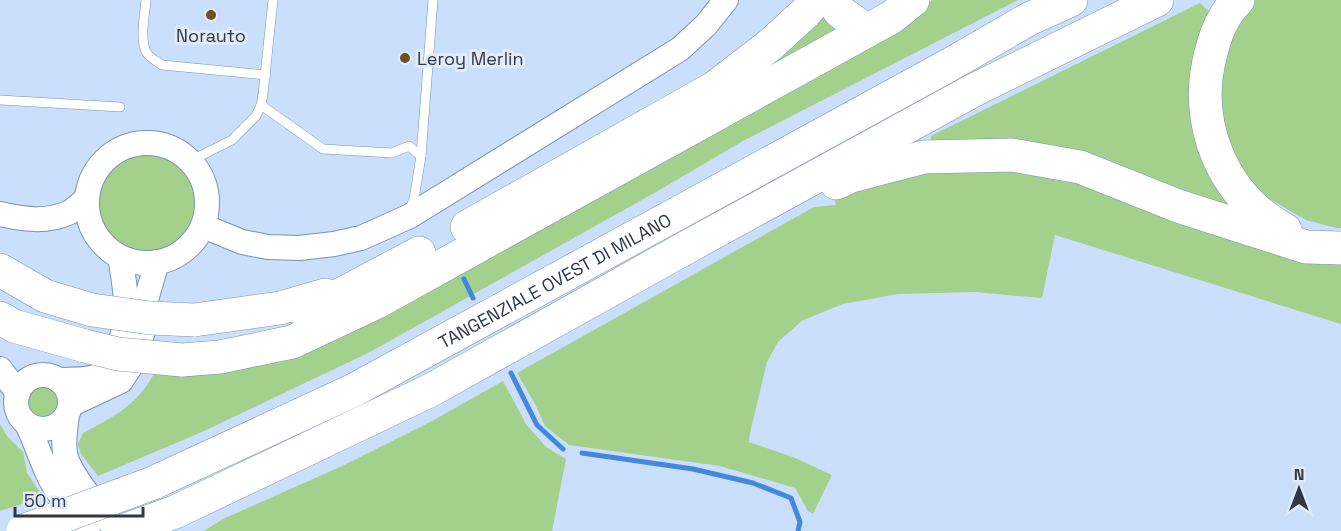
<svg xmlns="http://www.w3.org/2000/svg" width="1341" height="531" font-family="'Space Grotesk',sans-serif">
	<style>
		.green { fill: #a3d18c }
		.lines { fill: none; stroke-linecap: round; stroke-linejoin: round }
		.stream { stroke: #48d; stroke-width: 5 }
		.service-casing { stroke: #7992b3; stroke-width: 10 }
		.tertiary-casing { stroke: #7992b3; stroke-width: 26 }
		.motorway-casing { stroke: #7992b3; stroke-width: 34 }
		.service { stroke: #fff; stroke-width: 9 }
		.tertiary { stroke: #fff; stroke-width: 24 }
		.motorway { stroke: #fff; stroke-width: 33 }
		.motorway-bridge-casing { stroke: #7992b3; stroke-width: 34; stroke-linecap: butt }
		.motorway-bridge { stroke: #fff; stroke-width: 33 }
		.poi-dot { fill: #6d5024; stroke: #e1ebfa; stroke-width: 2 }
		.labels { text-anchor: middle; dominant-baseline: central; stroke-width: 6; stroke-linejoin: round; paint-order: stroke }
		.poi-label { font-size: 18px; fill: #2e3846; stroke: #e1ebfa }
		.street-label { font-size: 18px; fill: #2e3846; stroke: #e1ebfa }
	</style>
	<rect width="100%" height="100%" fill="#cadffb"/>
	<g class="green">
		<path d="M 932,0 L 1018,0 L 743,141 L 656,192 L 370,352 L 202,432 L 98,476 L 81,454 L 78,444 L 83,433 C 117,415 139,404 157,368 L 239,364 L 916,17 Z"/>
		<path d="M 1249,0 L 1341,0 L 1341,228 L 1336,228 L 1306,220 L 1268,198 L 1245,177 L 1217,115 L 1218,59 Z"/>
		<path d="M 829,3 L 847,26 L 710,103 Z"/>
		<path d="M 1200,3 L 1214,16 L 1201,54 L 1235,208 L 933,143 L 931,140 L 931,136 Z"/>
		<circle cx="147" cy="203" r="49"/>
		<path d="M 1031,167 L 1341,258 L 1341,324 L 1055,235 L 1042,298 L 974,292 L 898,294 L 843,304 L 803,320 L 778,342 L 767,362 L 750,433 L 749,442 L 793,457 L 832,475 L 813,514 L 808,511 L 795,488 L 720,466 L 569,445 L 545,426 L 535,404 L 517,373 L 814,207 L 836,205 L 832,194 L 909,168 Z"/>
		<path d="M 503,381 L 526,424 L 546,447 L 566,459 L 552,531 L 204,531 L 223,519 L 342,466 L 432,421 Z"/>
		<circle cx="43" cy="402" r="17"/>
		<path d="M 0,424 L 7,436 L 23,452 L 27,473 L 43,497 L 0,511 Z"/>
	</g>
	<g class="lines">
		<g class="stream">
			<path d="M 464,279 L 473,298"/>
			<path d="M 511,373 L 537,425 L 563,449"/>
			<path d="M 582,453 L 693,469 L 753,483 L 791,498 L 800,522 L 798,531"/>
		</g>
		<defs>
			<g id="service">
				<path d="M 146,0 C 145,14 139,41 147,53 C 150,58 156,61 162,65 L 266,75"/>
				<path d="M 0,100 L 120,107"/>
				<path d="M 261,105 L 323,149 L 392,153 L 409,146 L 421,156"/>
				<path d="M 190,161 L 232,140 L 256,116 L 261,105 L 263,94 L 273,0"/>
				<path d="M 410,209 L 414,199 L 421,156 L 433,0"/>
			</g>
			<g id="tertiary">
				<circle cx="147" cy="203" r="60"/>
				<path d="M 0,214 C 22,219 46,223 68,213 C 75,210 81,203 87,198"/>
				<path d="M 203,226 L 242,242 L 268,247 L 299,248 L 334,244 L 361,238 L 410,216 L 680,49 L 706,25 L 726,0"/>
				<path d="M 0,369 L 18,393"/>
				<circle cx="43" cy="402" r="27"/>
				<path d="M 58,380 C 70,379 89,381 99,375 C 108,370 113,362 116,353 C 132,319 126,293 120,257"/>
				<path d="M 70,405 L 121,381 L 134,361 L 143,331 L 146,300 L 157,262"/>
				<path d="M 67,416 C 65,428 63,441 65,453 C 68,474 103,513 117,531"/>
				<path d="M 27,424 C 38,446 44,472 59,493 C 67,506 78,519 88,531"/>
			</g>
			<g id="motorway">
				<path d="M 834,0 L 839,11 L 867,31"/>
				<path d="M 1238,0 C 1234,5 1229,9 1226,15 C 1219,26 1214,40 1211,53 C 1192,122 1222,196 1285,230"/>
				<path d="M 836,183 L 851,176 L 924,157 L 1012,155 L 1080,167 L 1178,206 L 1306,247 L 1341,248"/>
				<path d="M 467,227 L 714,88 L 770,45 L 806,12 L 816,0"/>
				<path d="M 0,270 L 45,296 L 92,310"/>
				<path d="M 306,313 L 419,253"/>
				<path d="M 0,318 L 14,326 L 85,346"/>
				<path d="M 194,320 L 280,308 L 325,295"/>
				<path d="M 182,360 L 220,357 L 292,342 L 377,302 L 892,17 L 913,0"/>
				<path id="s1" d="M 153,483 L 354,390 L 951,64 L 1029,19 L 1071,0"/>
				<path d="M 123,531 L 175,512 L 431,390 L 689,246 L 976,89 L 1157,0"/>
			</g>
		</defs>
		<use href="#service" class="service-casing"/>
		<use href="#tertiary" class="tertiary-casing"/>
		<use href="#motorway" class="motorway-casing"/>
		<use href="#service" class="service"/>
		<use href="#tertiary" class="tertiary"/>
		<use href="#motorway" class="motorway"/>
		<defs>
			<g id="motorway-bridge">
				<path d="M 92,310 L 150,318 L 194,320"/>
				<path d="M 85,346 L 118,354 L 182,360"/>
				<path d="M 23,531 L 153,483"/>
			</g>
		</defs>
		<use href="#motorway-bridge" class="motorway-bridge-casing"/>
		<use href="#motorway-bridge" class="motorway-bridge"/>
	</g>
	<g class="poi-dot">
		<circle cx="211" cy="15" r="6"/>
		<circle cx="405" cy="58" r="6"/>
	</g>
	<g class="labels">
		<g class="poi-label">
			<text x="211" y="35">Norauto</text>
			<text x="417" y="58" text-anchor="start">Leroy Merlin</text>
		</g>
		<g class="street-label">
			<text stroke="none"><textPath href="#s1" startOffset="450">TANGENZIALE OVEST DI MILANO</textPath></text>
		</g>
	</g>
	<g transform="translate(1299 489)" stroke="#e1ebfa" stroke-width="4.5" paint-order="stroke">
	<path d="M0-4.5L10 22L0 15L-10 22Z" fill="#2e3846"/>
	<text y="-9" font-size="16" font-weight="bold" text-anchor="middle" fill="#2e3846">N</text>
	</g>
	<path d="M15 507v9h128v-9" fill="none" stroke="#2e3846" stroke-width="3"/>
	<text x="24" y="507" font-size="18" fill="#2e3846" stroke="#e1ebfa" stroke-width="4.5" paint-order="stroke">50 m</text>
</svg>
